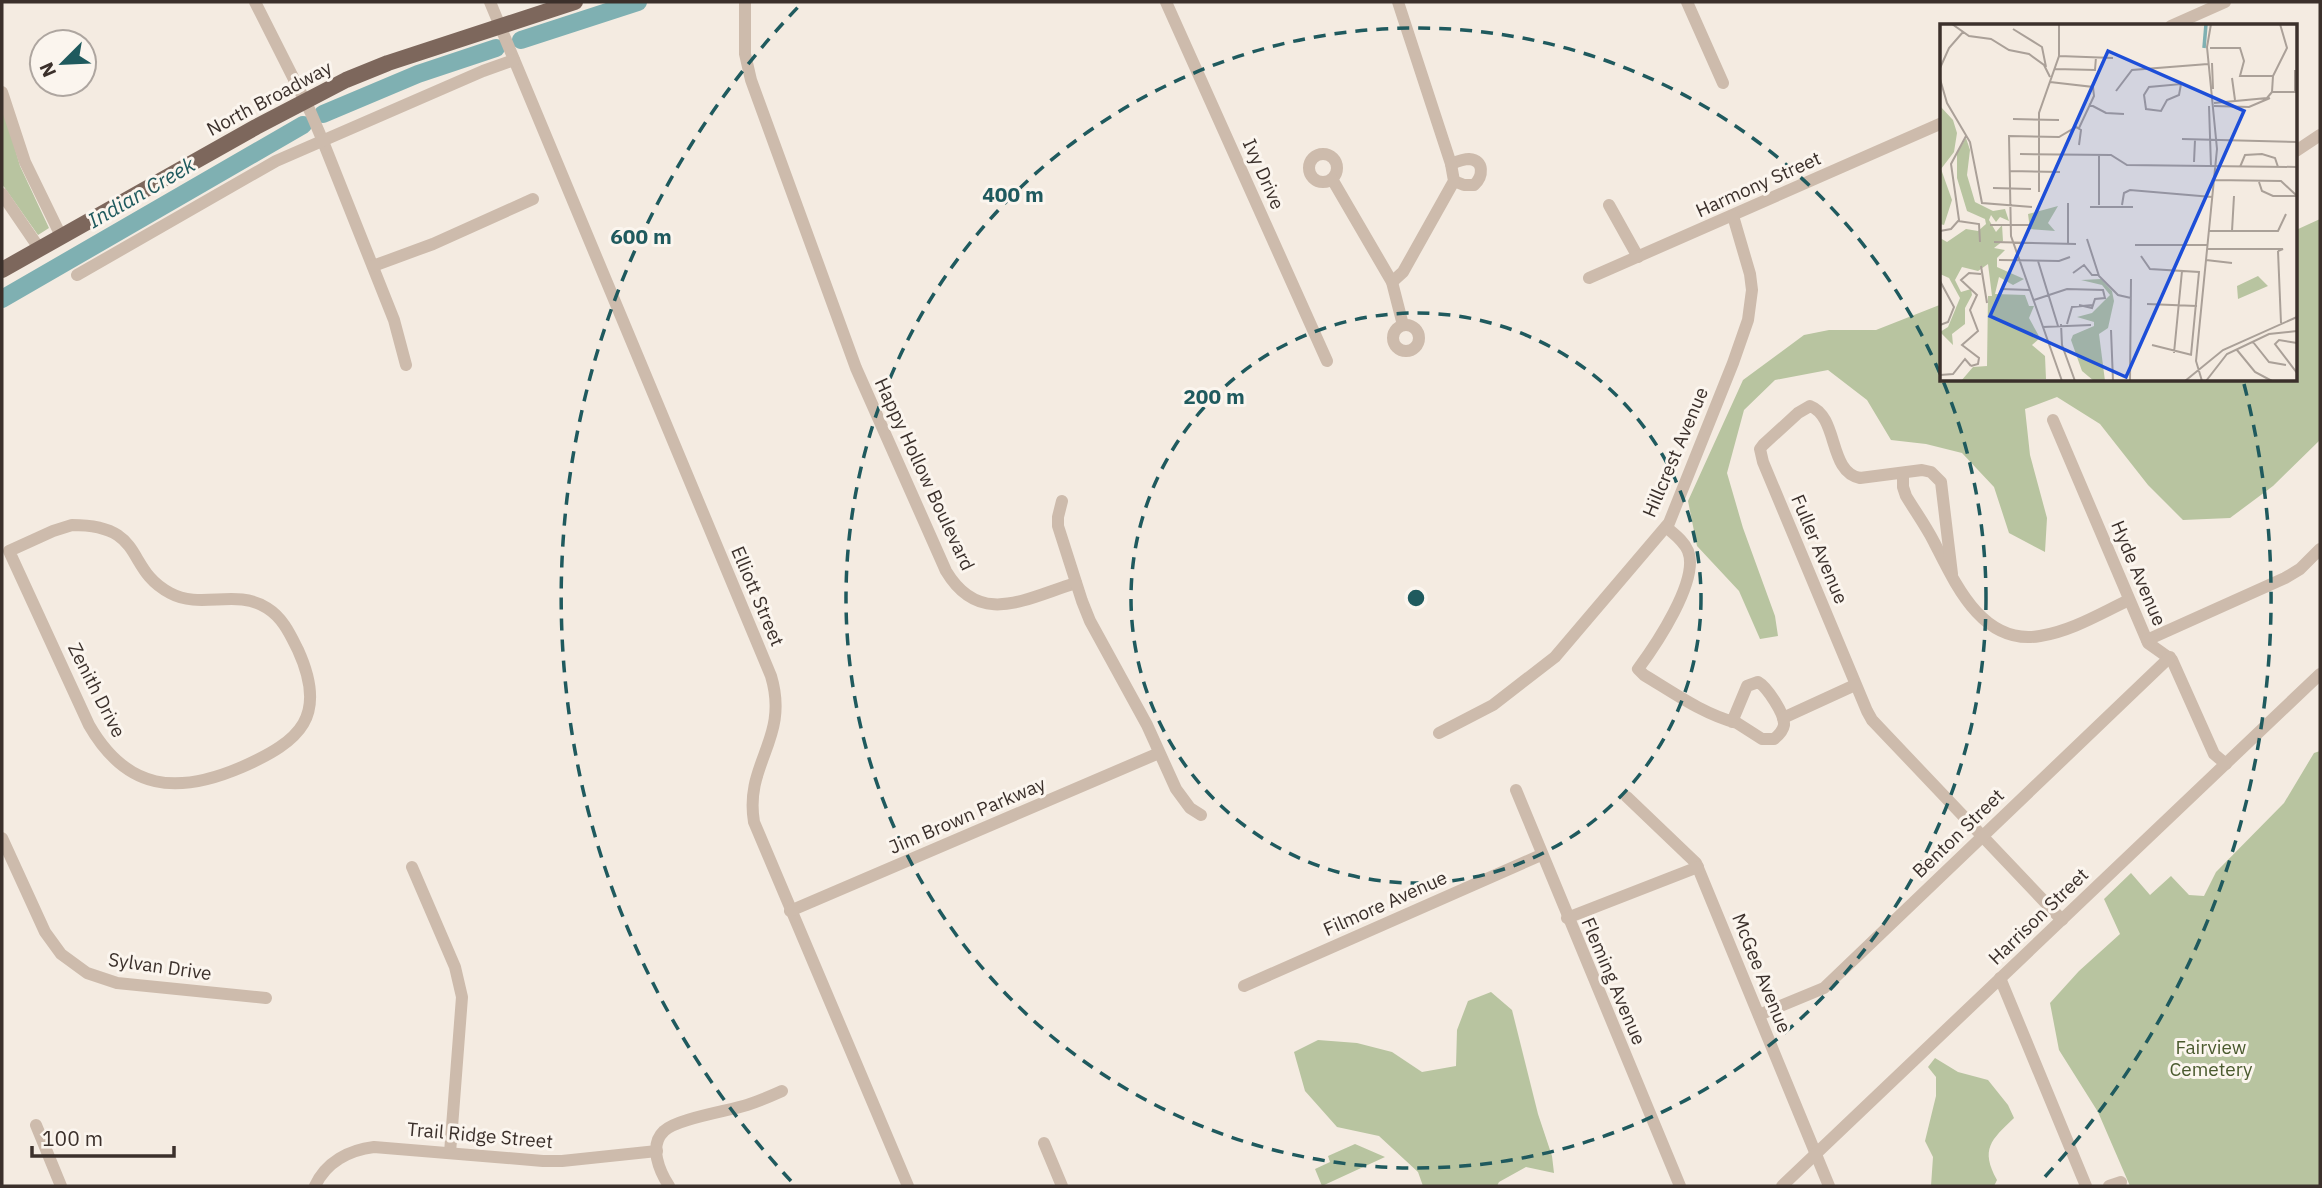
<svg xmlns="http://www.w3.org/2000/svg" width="2322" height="1188" font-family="'IBM Plex Sans',sans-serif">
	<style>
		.green { fill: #b8c4a0 }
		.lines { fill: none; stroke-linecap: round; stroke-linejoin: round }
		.river { stroke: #7fb0b2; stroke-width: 18 }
		.minor { stroke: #cdbbac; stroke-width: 12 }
		.major { stroke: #7d675c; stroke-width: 16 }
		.ring { fill: none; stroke: #1f5a5e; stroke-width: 3.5; stroke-dasharray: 12 9 }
		.labels { text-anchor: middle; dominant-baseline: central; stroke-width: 6; stroke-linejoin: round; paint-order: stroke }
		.street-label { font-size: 19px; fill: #3b302b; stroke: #fbf5ee }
		.park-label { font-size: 19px; fill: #4a5a2e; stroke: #fbf5ee }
		.water-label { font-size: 21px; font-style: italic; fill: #1f5a5e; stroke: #fbf5ee }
		.inset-river { fill: none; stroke: #7fb0b2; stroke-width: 3.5 }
		.inset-road { fill: none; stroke: #aaa098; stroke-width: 2 }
		.view { fill: #1d4ed8; fill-opacity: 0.15; stroke: #1d4ed8; stroke-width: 3.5 }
		.inset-edge { fill: none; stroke: #3b302b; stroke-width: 3.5 }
		.centre { fill: #1f5a5e; stroke: #fbf5ee; stroke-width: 3.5 }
		.ring-label { font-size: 21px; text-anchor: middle; font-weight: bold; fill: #1f5a5e; stroke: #fbf5ee; stroke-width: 6; stroke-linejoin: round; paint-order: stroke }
	</style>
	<rect width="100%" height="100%" fill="#f4ebe1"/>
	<g class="green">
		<path d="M 2,103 L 20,166 L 49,228 L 38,235 L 2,184 Z"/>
		<path d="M 2320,219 L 2320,440 L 2273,486 L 2230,518 L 2183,520 L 2148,485 L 2100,424 L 2057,397 L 2025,409 L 2030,455 L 2047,518 L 2045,552 L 2009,533 L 1994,487 L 1962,453 L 1926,444 L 1891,440 L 1867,400 L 1828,370 L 1775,380 L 1744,410 L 1727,473 L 1743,528 L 1775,616 L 1778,636 L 1760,639 L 1739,591 L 1697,546 L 1688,501 L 1743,380 L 1804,335 L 1829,330 L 1876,330 L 1942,304 L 1942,380 L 2296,380 L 2296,230 Z"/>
		<path d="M 2320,751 L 2320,1186 L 2130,1186 L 2098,1112 L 2059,1050 L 2050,1003 L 2079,971 L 2120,934 L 2104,899 L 2131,873 L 2150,895 L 2171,876 L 2189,895 L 2204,896 L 2216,872 L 2284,803 L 2314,753 Z"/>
		<path d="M 1491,992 L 1512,1010 L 1538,1114 L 1552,1156 L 1554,1173 L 1526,1167 L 1499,1182 L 1497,1186 L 1423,1186 L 1418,1172 L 1379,1136 L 1337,1127 L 1305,1091 L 1294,1052 L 1318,1040 L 1357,1043 L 1392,1052 L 1422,1072 L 1456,1066 L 1457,1030 L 1468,1001 Z"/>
		<path d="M 1935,1058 L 1958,1072 L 1988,1080 L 2008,1105 L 2014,1118 C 1991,1140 1980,1149 1997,1180 L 1994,1186 L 1931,1186 L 1933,1157 L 1925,1141 L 1936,1096 L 1936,1077 L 1928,1067 Z"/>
		<path d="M 1355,1144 L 1385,1157 L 1322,1186 L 1315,1169 L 1330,1162 L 1328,1156 Z"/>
	</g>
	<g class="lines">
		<g class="river">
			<path d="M 521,40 L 638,2"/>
			<path d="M 323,114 L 418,74 L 496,48"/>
			<path d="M 2,299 L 303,125"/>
		</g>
		<g class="minor">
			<path d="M 255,2 L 310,111 L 322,139 L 394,320 L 406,365"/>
			<path d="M 490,2 L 771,676 C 790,739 744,763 754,822 L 908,1186"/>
			<path d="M 745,2 L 745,54 L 751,80 L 856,368 L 946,571 C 980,628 1026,598 1076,583"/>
			<path d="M 1166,2 L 1327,361"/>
			<path d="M 1687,2 L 1723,83"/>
			<path d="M 2171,26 L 2225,2"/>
			<path d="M 2,92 L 25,162 L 61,236"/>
			<path d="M 2296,151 L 2320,135"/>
			<circle cx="1323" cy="168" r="14"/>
			<path d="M 1451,164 C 1456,162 1463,159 1469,159 C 1485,160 1483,177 1474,185 L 1464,185 L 1454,181"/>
			<path d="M 1332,179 L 1392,282 L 1403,325"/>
			<path d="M 2,194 L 39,248"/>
			<path d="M 1609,205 L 1638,257"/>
			<path d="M 373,266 L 433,244 L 533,199"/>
			<path d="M 77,275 L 276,161 L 483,71 L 514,60"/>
			<path d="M 1589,278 L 1942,123"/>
			<path d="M 1392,282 L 1403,272 L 1454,181 L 1451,164 L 1398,2"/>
			<circle cx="1406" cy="338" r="13"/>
			<path d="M 2053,420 L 2148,643 L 2172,660 L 2214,754 L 2226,764"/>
			<path d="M 1903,473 L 1903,487 L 1906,496 C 1915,511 1926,526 1934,542 C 1955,583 1982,646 2040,636 C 2072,631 2101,613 2129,600"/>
			<path d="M 1062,501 L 1058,517 L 1058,526 L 1082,601 L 1090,621 L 1147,725 L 1176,789 L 1190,808 L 1201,815"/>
			<path d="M 72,525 C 147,525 124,569 170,593 C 201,610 236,588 267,608 C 283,618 290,634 298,650 C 328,716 301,741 242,767 C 177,795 127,791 89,725 L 9,551 L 53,531 Z"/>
			<path d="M 1666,527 C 1674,534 1684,541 1688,551 C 1700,580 1655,646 1638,669 L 1644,675 C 1674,693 1703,714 1737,723 L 1762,739 L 1774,739 C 1779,735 1783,731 1784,725 C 1785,714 1767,687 1758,682 L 1747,686 L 1732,722"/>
			<path d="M 1952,574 L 1941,482 L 1931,472 L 1922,470 L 1860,478 C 1828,472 1839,417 1810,406 L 1798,413 L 1763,445 L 1760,449 L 1763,462 L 1867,711 L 1872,720 L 2062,920"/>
			<path d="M 2147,640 L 2285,578 L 2300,569 L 2320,549"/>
			<path d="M 1783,718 L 1855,685"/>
			<path d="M 1439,733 L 1493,705 L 1555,657 L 1669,523 L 1733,363 L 1748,320 L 1752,290 L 1750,274 L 1733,216"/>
			<path d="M 1516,790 L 1680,1186"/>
			<path d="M 1627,797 L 1696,863 L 1829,1186"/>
			<path d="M 2,838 L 45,932 L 61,954 L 87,973 L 117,983 L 266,998"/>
			<path d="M 412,867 L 455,967 L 462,997 L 450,1153"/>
			<path d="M 790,911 L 1159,753"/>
			<path d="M 1567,918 L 1698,867"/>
			<path d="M 2000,978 L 2086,1186"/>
			<path d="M 1244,986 L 1541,855"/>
			<path d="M 1759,1015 L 1824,988 L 2170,657"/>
			<path d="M 36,1125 L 61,1186"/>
			<path d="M 1044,1143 L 1062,1186"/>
			<path d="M 315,1186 C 326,1162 349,1150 374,1147 L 543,1161 L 562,1161 L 657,1151"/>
			<path d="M 669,1186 C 660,1172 648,1146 664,1131 C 676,1119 728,1111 747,1105 C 759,1101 771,1096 782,1091"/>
			<path d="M 1782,1186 L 2320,674"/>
			<path d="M 2109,1186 L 2121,1182"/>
		</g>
		<path class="major" d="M 2,270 L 256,127 L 346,80 L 388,63 L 575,2"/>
	</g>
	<g class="ring">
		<circle cx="1416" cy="598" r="285"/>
		<circle cx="1416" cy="598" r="570"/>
		<path d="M791 1181A855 855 0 0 1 801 4M2244 384A855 855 0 0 1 2041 1181"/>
	</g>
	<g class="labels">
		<g class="street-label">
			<text transform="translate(269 98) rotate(-28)">North Broadway</text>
			<text transform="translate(1264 174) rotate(66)">Ivy Drive</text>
			<text transform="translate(1758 184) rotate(-24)">Harmony Street</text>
			<text transform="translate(1675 452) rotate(-67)">Hillcrest Avenue</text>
			<text transform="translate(925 474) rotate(65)">Happy Hollow Boulevard</text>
			<text transform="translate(1820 549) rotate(67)">Fuller Avenue</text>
			<text transform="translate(2139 573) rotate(67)">Hyde Avenue</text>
			<text transform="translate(758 596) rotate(67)">Elliott Street</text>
			<text transform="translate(97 690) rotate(63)">Zenith Drive</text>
			<text transform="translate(967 815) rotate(-23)">Jim Brown Parkway</text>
			<text transform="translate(1958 833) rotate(-44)">Benton Street</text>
			<text transform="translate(1385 903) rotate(-24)">Filmore Avenue</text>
			<text transform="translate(2038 916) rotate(-44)">Harrison Street</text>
			<text transform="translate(160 966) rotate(8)">Sylvan Drive</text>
			<text transform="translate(1762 973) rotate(68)">McGee Avenue</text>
			<text transform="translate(1614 981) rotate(67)">Fleming Avenue</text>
			<text transform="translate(480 1135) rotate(5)">Trail Ridge Street</text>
		</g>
		<g class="park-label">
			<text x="2211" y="1047">Fairview<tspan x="2211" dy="22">Cemetery</tspan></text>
		</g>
		<g class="water-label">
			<text transform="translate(141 192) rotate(-30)">Indian Creek</text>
		</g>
	</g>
	<g transform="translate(1940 24)">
		<rect width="357" height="357" fill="#f4ebe1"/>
		<path d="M 0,82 L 13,96 L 17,109 L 14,128 L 1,145 L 12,176 L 4,201 L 0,200 ZM 26,114 L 30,126 L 27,151 L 35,178 L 53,187 L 65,185 L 69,197 L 60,193 L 56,198 L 51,191 L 49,196 L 56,208 L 62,201 L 63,217 L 54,224 L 65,226 L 57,234 L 57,243 L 84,255 L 73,261 L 59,253 L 55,270 L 85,271 L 89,282 L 94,282 L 89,294 L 100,314 L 92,321 L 105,332 L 106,355 L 21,357 L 33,343 L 47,342 L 48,272 L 52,272 L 48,240 L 38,247 L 22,243 L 15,256 L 21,268 L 31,265 L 32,271 L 25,284 L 25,300 L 12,310 L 13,321 L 0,308 L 8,303 L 20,274 L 9,254 L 0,250 L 0,214 L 7,218 L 26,205 L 38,207 L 46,200 L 45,195 L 27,187 L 17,154 L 17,129 ZM 118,182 L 108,199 L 115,207 L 90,205 L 88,190 ZM 318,252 L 328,262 L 298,275 L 297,262 ZM 161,255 L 172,267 L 174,277 L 168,304 L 159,310 L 165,357 L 154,357 L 142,347 L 131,316 L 133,311 L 154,302 L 154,298 L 137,293 L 152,289 L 170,271 L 162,261 L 141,256 Z" fill="#b8c4a0"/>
		<path class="inset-river" d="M 264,24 L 266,0"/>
		<path class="inset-road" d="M 12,0 L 29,12 L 51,15 L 69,26 L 89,30 L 104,41 L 110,53M 73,5 L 102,23 L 106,43M 270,24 L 300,24 L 304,37 L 300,52 L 333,52M 119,32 L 173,34M 272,39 L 273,65M 0,44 L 9,24 L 23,8M 115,45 L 155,46 L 156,33M 292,54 L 295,76M 0,55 L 7,79 L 30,118 L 42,179 L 92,183M 110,58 L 153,63 L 154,72 L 139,104M 241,60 L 239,71 L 227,76 L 221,87 L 206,85 L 204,71 L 209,63 ZM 176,67 L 192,46 L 268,40M 332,68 L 333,52 L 347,24 L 340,0M 332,68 L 357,68M 355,68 L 355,46M 274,79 L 327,74 L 332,68M 149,80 L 166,89 L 184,90M 269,82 L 271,143M 274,82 L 309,83 L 330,74M 73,95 L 119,96M 242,115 L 357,118M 80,130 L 171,131 L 187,141 L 357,143M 254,138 L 255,116M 300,143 L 305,131 L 322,130 L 335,134 L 338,143M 70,147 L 120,148M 274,156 L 341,157 L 357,172M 319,158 L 322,167 L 333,172 L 357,172M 53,164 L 91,165M 99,168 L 99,89 L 119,32 L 119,0M 159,181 L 159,131M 182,181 L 184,169 L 190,166 L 272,173M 150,183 L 193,183M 18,197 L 39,200 L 40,218M 50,201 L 90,201M 0,207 L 11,205 L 19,196 L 11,140 L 26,112M 269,207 L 338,207 L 346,190M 292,207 L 294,172M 147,215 L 159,252 L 178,271 L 191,274M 54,218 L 136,220M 128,220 L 128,179M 195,221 L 267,221M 267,225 L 343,225 L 338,227M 338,227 L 341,299M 201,232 L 210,245 L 259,248 L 251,331M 59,236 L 119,237 L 130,233M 266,236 L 292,239M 98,237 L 118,302M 41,242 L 47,279M 133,249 L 144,241 L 152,251 L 159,251M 0,257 L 14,283 L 8,298 L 0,301M 61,265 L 90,266M 94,276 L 127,265 L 163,266 L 165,274 L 155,275 L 152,284 L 139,281M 207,280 L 257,282M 121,300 L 122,321 L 135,357M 127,300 L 132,283 L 153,281M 103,303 L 151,301M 171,306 L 173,357M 313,318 L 329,338 L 346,341M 357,319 L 339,316 L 335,320 L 357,349M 212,321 L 252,331M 297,326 L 315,348 L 332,357M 234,329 L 242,247M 31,342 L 38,340 L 39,334 L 22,321 L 38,307 L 30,286 L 37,271 L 21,256 L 29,249 L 41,250M 0,351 L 13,350 L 25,335 L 31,342M 122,357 L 71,212 L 69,112 L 119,113 L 136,103 L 141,106 L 139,121M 190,357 L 191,255M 245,357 L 283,326 L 357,293M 262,357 L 256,337 L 277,125 L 267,23 L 271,0M 266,357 L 287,330 L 329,310 L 357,307"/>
		<path class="view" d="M 168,27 L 304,87 L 186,353 L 50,292 Z"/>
		<rect width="357" height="357" class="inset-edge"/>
	</g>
	<circle cx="1416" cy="598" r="10" class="centre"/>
	<g class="ring-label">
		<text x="1013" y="202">400 m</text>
		<text x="641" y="244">600 m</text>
		<text x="1214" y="404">200 m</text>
	</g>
	<rect width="2322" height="1188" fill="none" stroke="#3b302b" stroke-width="7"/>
	<g transform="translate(63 63) rotate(246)"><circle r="33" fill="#fbf5ee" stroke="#aea6a0" stroke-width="2"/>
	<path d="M0-5L12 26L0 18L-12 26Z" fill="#1f5a5e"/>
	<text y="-10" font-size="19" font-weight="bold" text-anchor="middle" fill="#3b302b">N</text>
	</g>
	<path d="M32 1146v10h142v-10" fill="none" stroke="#3b302b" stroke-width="3.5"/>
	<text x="42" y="1146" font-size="21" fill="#3b302b" stroke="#fbf5ee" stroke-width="5" paint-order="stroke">100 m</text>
</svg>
